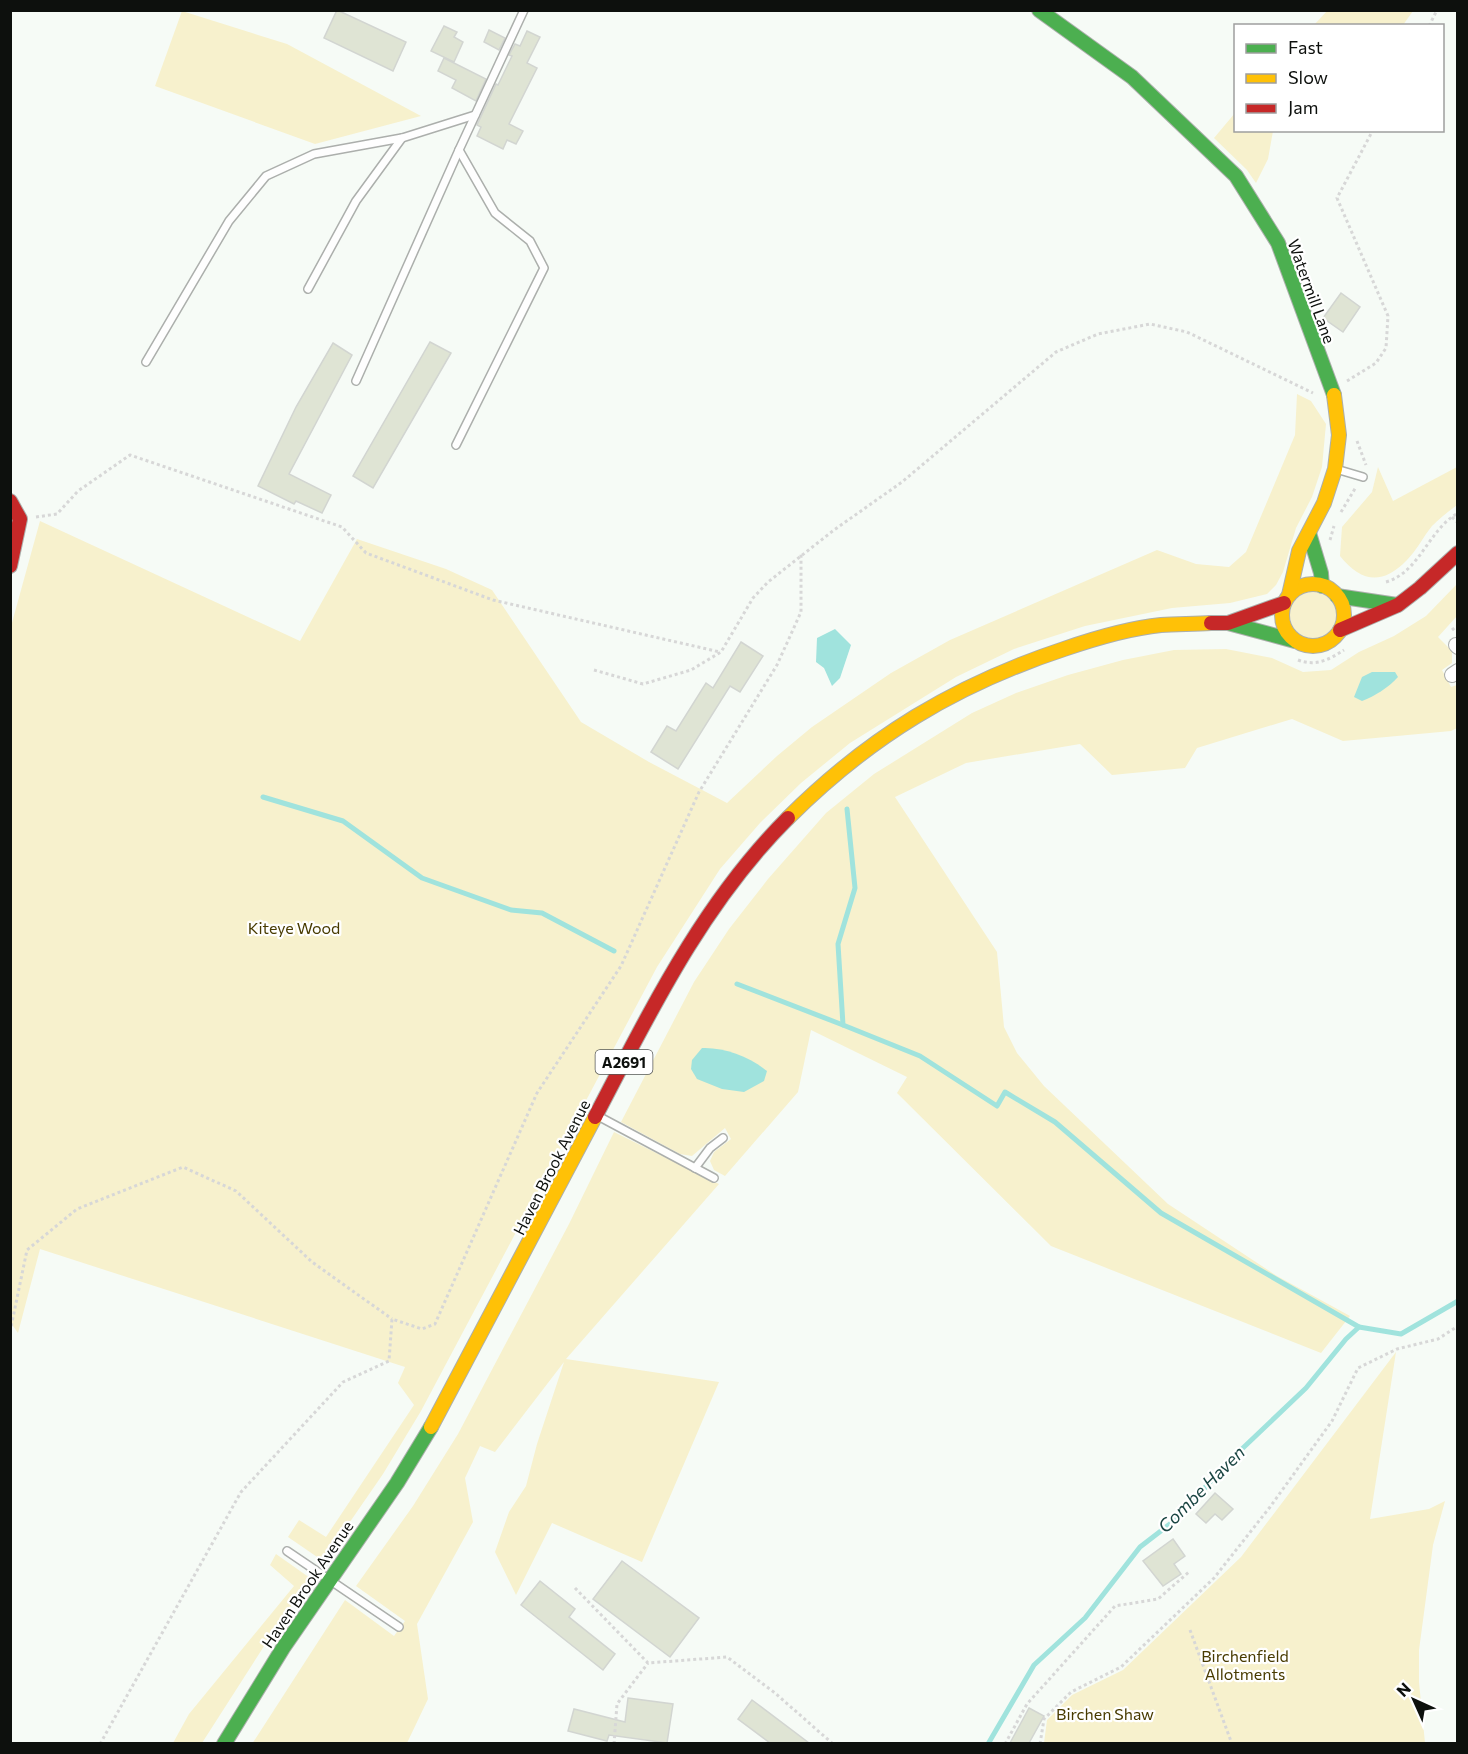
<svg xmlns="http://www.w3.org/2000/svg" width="1468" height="1754" font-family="Commissioner,sans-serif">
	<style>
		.green { fill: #f7f1cd }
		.water { fill: #a0e3dd }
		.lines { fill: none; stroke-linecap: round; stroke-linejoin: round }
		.stream { stroke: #a0e3dd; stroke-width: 5 }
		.building { fill: #dfe4d4; stroke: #d2d5d1; stroke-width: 1.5 }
		.lane-casing { stroke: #acafac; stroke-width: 10 }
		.street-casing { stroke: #acafac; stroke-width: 16 }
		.fast-casing { stroke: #acafac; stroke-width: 16 }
		.slow-casing { stroke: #acafac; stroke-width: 16 }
		.jam-casing { stroke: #acafac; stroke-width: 16 }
		.path { stroke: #d7d7d7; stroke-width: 3; stroke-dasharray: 3 3; stroke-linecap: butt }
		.lane { stroke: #fefefe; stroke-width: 7 }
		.street { stroke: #fefefe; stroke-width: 14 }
		.fast { stroke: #4caf50; stroke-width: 14 }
		.slow { stroke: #ffc107; stroke-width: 14 }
		.jam { stroke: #c62828; stroke-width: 14 }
		.labels { text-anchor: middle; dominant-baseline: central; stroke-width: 4.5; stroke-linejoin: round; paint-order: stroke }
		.shield { fill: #fff; stroke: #565856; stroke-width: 1.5 }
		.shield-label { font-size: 15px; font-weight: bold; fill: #0d100d }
		.street-label { font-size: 16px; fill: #0d100d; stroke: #fff }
		.park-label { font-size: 16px; fill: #483b01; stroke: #fff }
		.water-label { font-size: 18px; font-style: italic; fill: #1b4643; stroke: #fff }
	</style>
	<rect width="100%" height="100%" fill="#f6fbf6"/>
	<g class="green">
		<path d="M 1328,10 L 1413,10 L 1413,11 L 1403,25 L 1314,25 Z"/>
		<path d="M 182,11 L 287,44 L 421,116 L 315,144 L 155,86 Z"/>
		<path d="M 1235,113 L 1236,130 L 1273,131 L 1268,159 L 1256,183 L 1247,170 L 1214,138 Z"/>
		<path d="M 1297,394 L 1311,401 L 1326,424 L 1322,467 L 1312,497 L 1296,528 L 1283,572 L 1276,585 L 1267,594 L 1230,603 L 1172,608 L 1085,626 L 1014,649 L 956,677 L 850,743 L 801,783 L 760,823 L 720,869 L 657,967 L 421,1411 L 383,1474 L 323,1561 L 288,1537 L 299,1520 L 326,1537 L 414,1405 L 398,1383 L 405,1367 L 40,1249 L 18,1333 L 11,1323 L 10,630 L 40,521 L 300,641 L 357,539 L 446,569 L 492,590 L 581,722 L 649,762 L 727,803 L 777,756 L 812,727 L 891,673 L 950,640 L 1157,550 L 1196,564 L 1229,567 L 1246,552 L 1295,435 Z"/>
		<path d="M 1378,467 L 1393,501 L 1457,467 L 1457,505 C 1449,511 1439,519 1432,526 C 1423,537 1417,550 1407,560 C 1382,586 1361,582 1340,556 L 1342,527 L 1372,492 Z"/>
		<path d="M 1457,584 L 1457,616 L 1438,637 L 1452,651 L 1452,663 L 1442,670 L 1451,687 L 1457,685 L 1457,728 L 1451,731 L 1343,741 L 1292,719 L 1197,748 L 1185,768 L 1112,775 L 1080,744 L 966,763 L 895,797 L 997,952 L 1004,1027 L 1017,1053 L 1044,1086 L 1168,1204 L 1277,1276 L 1350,1316 L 1321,1353 L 1051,1246 L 897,1093 L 907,1077 L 811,1030 L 798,1092 L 725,1176 L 714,1170 L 710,1161 L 714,1152 L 731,1139 L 725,1128 L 692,1156 L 680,1154 L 621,1122 L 694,982 L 729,929 L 768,879 L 826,813 L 874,774 L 972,713 L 1016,693 L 1068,675 L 1123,660 L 1174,650 L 1226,649 L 1272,658 L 1303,672 L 1331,670 L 1359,652 L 1394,636 L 1426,616 Z"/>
		<circle cx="1313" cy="615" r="23"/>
		<path d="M 614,1132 L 719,1184 L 566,1359 L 719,1382 L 642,1562 L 552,1523 L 516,1595 L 495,1552 L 509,1512 L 526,1486 L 537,1444 L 564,1362 L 495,1452 L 480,1446 L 465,1478 L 473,1522 L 417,1624 L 428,1699 L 407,1743 L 252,1744 L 345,1600 L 394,1636 L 405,1621 L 356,1586 L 413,1506 L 458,1434 L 569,1224 Z"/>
		<path d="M 1396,1352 L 1370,1519 L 1429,1509 L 1445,1501 L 1433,1545 L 1419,1650 L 1419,1682 L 1425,1743 L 1044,1743 L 1047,1720 L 1072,1695 L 1123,1670 L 1241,1557 Z"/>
		<path d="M 276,1554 L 310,1578 L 268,1640 L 202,1743 L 173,1743 L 189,1714 L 294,1586 L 270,1565 Z"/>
	</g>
	<g class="water">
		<path d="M 835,629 L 851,645 L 840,678 L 832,686 L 824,668 L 816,662 L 817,638 Z"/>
		<path d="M 1372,672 L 1395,672 L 1398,677 C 1388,688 1375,696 1362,701 L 1354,697 L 1362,677 Z"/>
		<path d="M 702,1048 C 724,1047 750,1057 767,1071 L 764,1081 L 744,1092 L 722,1089 L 697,1079 L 691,1069 L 692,1060 Z"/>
	</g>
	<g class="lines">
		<g class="stream">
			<path d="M 263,797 L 343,821 L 422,878 L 511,910 L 542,913 L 614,951"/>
			<path d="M 847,809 L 855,888 L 838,944 L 843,1025 L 920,1056 L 997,1106 L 1005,1092 L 1055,1122 L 1161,1213 L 1359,1327"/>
			<path d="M 737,984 L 843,1025"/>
			<path d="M 988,1744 L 1034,1665 L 1085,1618 L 1140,1547 L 1179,1517 L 1224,1466 L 1306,1388 L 1346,1339 L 1359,1327 L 1401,1334 L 1458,1301"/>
		</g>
	</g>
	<g class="building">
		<path d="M 337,10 L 406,42 L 393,71 L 324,38 Z"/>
		<path d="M 444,26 L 457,32 L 454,37 L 463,42 L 454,62 L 431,51 Z"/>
		<path d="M 489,30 L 505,38 L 499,50 L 484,42 Z"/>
		<path d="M 527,31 L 540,37 L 527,63 L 537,68 L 509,124 L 523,131 L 516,144 L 507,140 L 503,149 L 477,136 L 481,127 L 477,125 L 496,84 L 498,85 L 512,56 L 509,55 L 515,44 L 520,46 Z"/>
		<path d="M 444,58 L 486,79 L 476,101 L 452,88 L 456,80 L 438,71 Z"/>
		<path d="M 1341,293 L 1360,307 L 1343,332 L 1323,318 Z"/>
		<path d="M 430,342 L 451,353 L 373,488 L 353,476 Z"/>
		<path d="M 333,343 L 352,355 L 289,474 L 331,495 L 322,513 L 296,501 L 294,504 L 258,486 L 296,407 Z"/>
		<path d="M 741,642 L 763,656 L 740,692 L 730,686 L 678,769 L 651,752 L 667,726 L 676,731 L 706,683 L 713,688 Z"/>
		<path d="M 1215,1493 L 1233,1509 L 1222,1520 L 1215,1514 L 1206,1523 L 1196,1514 Z"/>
		<path d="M 1173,1539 L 1185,1556 L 1174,1564 L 1181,1574 L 1163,1586 L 1143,1561 Z"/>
		<path d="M 622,1561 L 699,1618 L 670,1657 L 593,1599 Z"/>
		<path d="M 540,1581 L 575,1609 L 569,1617 L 615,1654 L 603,1670 L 521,1605 Z"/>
		<path d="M 628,1698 L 673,1704 L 667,1743 L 609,1735 L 607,1741 L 568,1731 L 574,1709 L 625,1722 Z"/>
		<path d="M 752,1700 L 809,1743 L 770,1743 L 738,1719 Z"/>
		<path d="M 1029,1708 L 1044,1716 L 1029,1743 L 1010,1743 Z"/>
	</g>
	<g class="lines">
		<defs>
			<g id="lane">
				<path d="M 308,289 L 356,201 L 402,138 L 475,115"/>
				<path d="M 146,362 L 229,221 L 266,176 L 314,154 L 402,138"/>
				<path d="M 356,381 L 459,150"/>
				<path d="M 456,445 L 544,268 L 530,241 L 495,213 L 459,150 L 524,10"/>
				<path d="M 1336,469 L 1363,477"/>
				<path d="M 598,1116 L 714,1178"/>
				<path d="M 695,1168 L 710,1148 L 723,1138"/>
				<path d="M 287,1551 L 399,1627"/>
			</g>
			<g id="street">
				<path d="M 1456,645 L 1458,647"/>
				<path d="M 1452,675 L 1458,671"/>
			</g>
			<g id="fast">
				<path d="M 1039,10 L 1132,77 L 1236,176 L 1278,243 L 1334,395"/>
				<path d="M 1309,533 L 1321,573 L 1322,586"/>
				<path d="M 1337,596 L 1397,605"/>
				<path d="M 1228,623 L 1295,641"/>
				<path d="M 224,1744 L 283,1648 L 397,1483 L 431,1427"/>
			</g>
			<g id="slow">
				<circle cx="1313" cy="615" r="31"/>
				<path d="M 1289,595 L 1299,551 L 1324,503 L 1335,469 L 1339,435 L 1334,395"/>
				<path d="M 788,818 C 869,737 955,685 1064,649 C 1093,639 1131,628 1161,625 C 1177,624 1194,624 1211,623"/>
				<path d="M 431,1427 L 595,1117"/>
			</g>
			<g id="jam">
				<path d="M 10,501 L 20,519 L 10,566"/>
				<path d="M 1211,623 L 1228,623 L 1284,603"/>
				<path d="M 1340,630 L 1398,605 L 1420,588 L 1458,553"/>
				<path d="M 595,1117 C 650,1012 702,904 788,818"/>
			</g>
		</defs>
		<use href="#lane" class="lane-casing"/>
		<use href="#street" class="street-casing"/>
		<use href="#fast" class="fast-casing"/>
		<use href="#slow" class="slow-casing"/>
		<use href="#jam" class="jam-casing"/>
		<g class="path">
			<path d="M 1429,26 L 1437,10"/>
			<path d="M 1347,381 L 1376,363 L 1386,348 L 1388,316 L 1337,198 L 1373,130"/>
			<path d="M 1357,441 L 1366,465"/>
			<path d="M 1341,512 L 1356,487"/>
			<path d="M 36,517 L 57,514 L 78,491 L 130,455 L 342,527 L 366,553 L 493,600 L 720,652"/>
			<path d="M 1452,517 L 1458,523"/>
			<path d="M 1330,540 L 1334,526"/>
			<path d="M 1386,582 C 1420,572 1428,530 1458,513"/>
			<path d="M 1452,630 L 1458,625"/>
			<path d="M 1298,660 C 1316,667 1330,659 1344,650"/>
			<path d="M 594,670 L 643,684 L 691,670 L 721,652 L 753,598 L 768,582 L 834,530 L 902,482 L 1056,352 L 1098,334 L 1150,324 L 1187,332 L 1313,393"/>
			<path d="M 10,1332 L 27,1250 L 77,1209 L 183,1167 L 236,1191 L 312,1262 L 392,1319"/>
			<path d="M 575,1588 L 648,1663 L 727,1657 L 775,1693 L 833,1744"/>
			<path d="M 1190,1630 L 1232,1744"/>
			<path d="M 100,1744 L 241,1492 L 343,1382 L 389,1361 L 392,1319 L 422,1329 L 435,1324 L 537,1093 L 621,966 L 699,792 L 777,665 L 801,612 L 801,554"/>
			<path d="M 614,1744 L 617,1704 L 648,1663"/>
			<path d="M 1005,1744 L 1027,1704 L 1115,1606 L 1158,1599 L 1190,1571"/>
			<path d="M 1040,1744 L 1044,1719 L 1071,1692 L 1121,1667 L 1214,1578 L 1270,1507 L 1332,1421 L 1358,1368 L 1397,1349 L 1438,1339 L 1458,1326"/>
		</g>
		<use href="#lane" class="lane"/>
		<use href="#street" class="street"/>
		<use href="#fast" class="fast"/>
		<use href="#slow" class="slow"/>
		<use href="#jam" class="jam"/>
	</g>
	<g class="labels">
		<rect class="shield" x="595.5" y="1050" width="57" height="24" rx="4.5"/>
		<g class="shield-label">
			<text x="624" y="1062">A2691</text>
		</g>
		<g class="street-label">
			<text transform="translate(1312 291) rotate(70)">Watermill Lane</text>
			<text transform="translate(551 1167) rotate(-63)">Haven Brook Avenue</text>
			<text transform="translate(307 1584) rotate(-56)">Haven Brook Avenue</text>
		</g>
		<g class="park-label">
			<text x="294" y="927">Kiteye Wood</text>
			<text x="1245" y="1655">Birchenfield<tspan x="1245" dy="18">Allotments</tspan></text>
			<text x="1105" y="1713">Birchen Shaw</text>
		</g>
		<g class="water-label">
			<text transform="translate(1201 1489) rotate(-45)">Combe Haven</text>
		</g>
	</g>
	<rect width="1468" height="1754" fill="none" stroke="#0d100d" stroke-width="24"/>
	<rect x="1234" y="24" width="210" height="108" fill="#ffffff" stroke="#9e9f9e" stroke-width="1.5"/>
	<rect x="1246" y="44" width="30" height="9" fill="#4caf50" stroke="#9e9f9e" stroke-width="1.5"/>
	<text x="1288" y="54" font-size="18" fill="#0d100d">Fast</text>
	<rect x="1246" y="74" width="30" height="9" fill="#ffc107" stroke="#9e9f9e" stroke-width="1.5"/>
	<text x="1288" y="84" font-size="18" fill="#0d100d">Slow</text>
	<rect x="1246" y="104" width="30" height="9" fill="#c62828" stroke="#9e9f9e" stroke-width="1.5"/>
	<text x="1288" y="114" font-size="18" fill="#0d100d">Jam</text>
	<g transform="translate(1414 1700) rotate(315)" stroke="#ffffff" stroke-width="4.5" paint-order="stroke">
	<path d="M0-4.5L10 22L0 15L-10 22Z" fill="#0d100d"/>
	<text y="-9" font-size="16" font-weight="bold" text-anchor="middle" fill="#0d100d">N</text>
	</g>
</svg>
